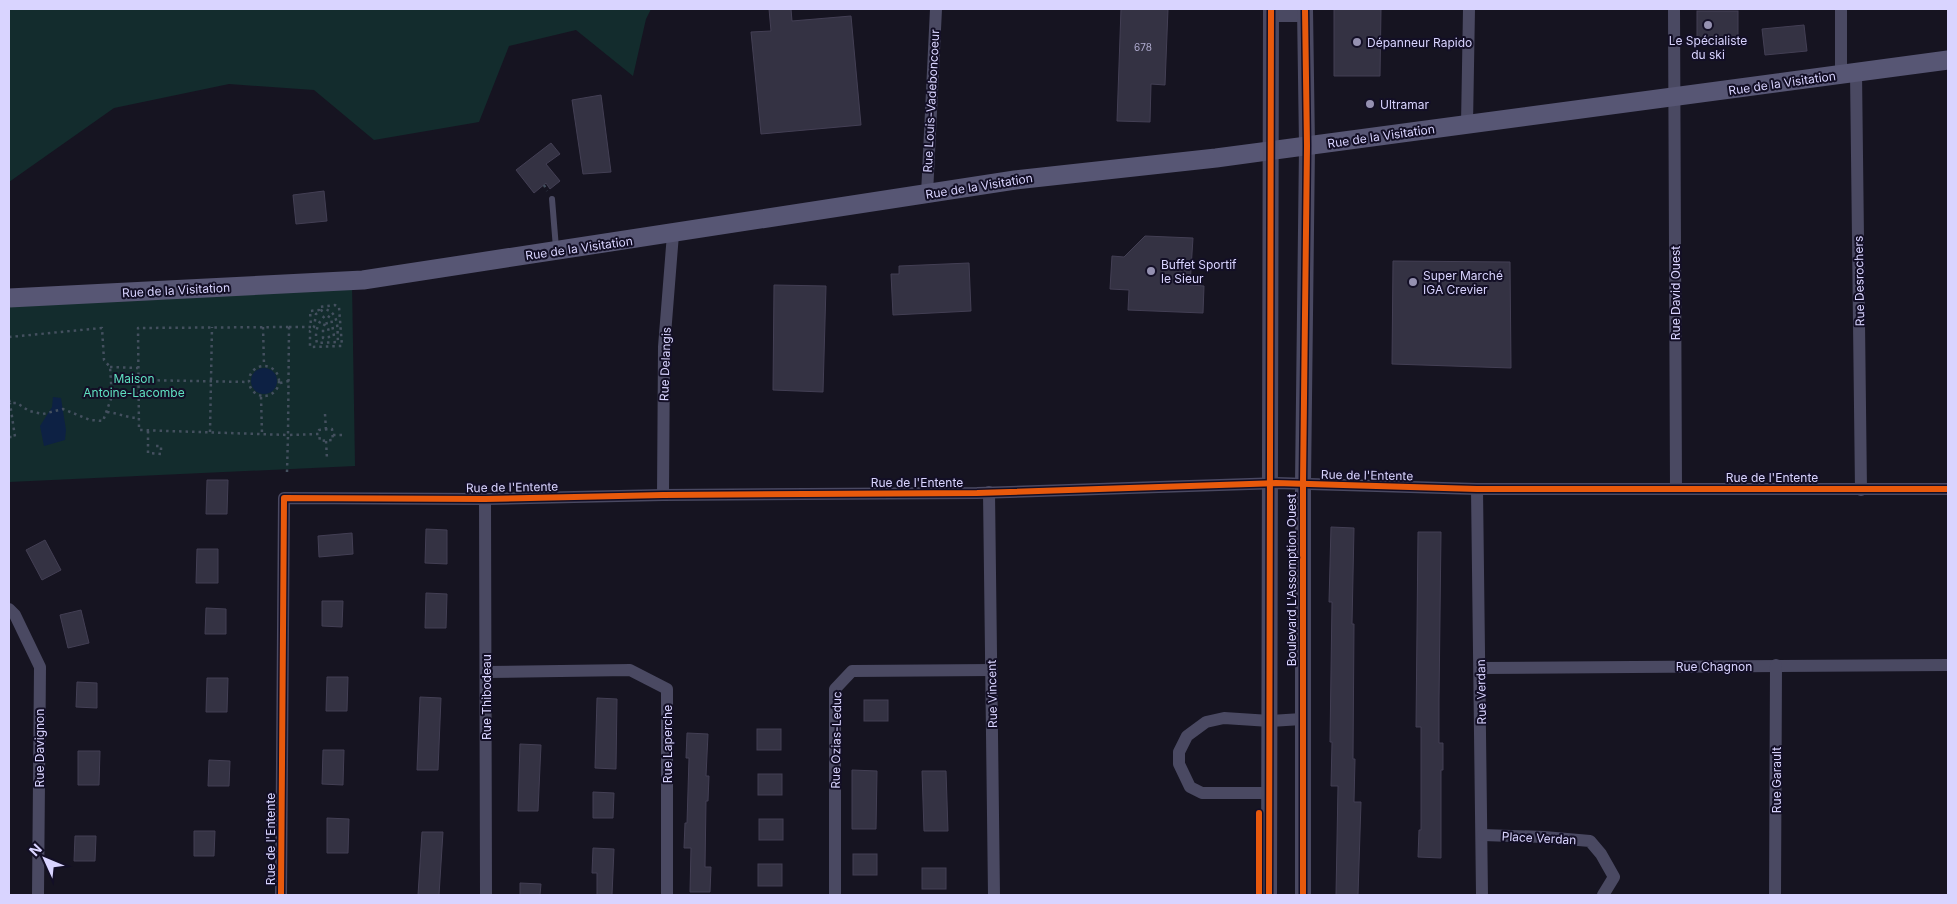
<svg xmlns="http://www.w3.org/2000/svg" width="1957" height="904" font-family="Inter,sans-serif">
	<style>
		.green { fill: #132c2d }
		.water { fill: #0d2144 }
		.building { fill: #343243; stroke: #433f54 }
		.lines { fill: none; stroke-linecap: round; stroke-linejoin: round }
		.path { stroke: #44505f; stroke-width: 2.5; stroke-dasharray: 2.5 4; stroke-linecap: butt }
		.service { stroke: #4a4962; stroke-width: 6 }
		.minor { stroke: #4a4962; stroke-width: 12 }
		.tertiary { stroke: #4a4962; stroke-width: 16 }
		.secondary { stroke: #575674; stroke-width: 19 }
		.cycleway-casing { stroke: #130f26; stroke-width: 9 }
		.cycleway { stroke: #e8590c; stroke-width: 6 }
		.poi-dot { fill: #9591b1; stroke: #130f26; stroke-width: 2 }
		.labels { text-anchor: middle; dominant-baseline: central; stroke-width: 4; stroke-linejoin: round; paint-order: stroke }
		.number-label { font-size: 10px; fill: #b0acd0 }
		.poi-label { font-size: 12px; fill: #d9d4ff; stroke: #130f26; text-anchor: start }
		.street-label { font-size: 12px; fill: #d9d4ff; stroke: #130f26 }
		.park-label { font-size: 12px; fill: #5fe0c0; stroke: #130f26 }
	</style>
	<rect width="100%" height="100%" fill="#161421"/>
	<g class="green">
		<path d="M 9,9 L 651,9 L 646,19 L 633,76 L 576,30 L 509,46 L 479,122 L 374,140 L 314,90 L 229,84 L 114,108 L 9,182 Z"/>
		<path d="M 352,284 L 355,466 L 9,482 L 9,299 Z"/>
	</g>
	<g class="water">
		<circle cx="264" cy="381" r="13"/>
		<path d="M 53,397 L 61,398 L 66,430 L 65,440 L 44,446 L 40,426 L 52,407 Z"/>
	</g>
	<g class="building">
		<path d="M 769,9 L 791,9 L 792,21 L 851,16 L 861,125 L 761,134 L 751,32 L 771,31 Z"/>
		<path d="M 1121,9 L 1168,9 L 1165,85 L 1151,84 L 1150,122 L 1117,121 Z"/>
		<path d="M 1334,9 L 1381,9 L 1380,76 L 1334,76 Z"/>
		<rect x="1697" y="11" width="41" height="29"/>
		<path d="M 1804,25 L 1807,51 L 1765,55 L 1762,29 Z"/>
		<path d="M 601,95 L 611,172 L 583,174 L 572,100 Z"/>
		<path d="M 551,143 L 560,154 L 546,164 L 560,181 L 550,189 L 546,183 L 534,193 L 516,170 Z"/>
		<path d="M 324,191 L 327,221 L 296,224 L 293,195 Z"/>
		<path d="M 1145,236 L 1193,238 L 1190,285 L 1204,286 L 1203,313 L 1128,310 L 1129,290 L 1110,289 L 1112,256 L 1124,257 Z"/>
		<path d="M 1393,261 L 1510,262 L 1511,368 L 1392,364 Z"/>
		<path d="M 969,263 L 971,311 L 893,315 L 891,274 L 899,274 L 899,266 Z"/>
		<path d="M 774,285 L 826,286 L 823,392 L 773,390 Z"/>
		<path d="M 207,480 L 228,480 L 227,514 L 206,514 Z"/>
		<path d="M 1331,527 L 1354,528 L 1352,624 L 1354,624 L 1353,759 L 1355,759 L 1354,802 L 1361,802 L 1358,895 L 1336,895 L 1338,786 L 1331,786 L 1332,742 L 1330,742 L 1332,602 L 1329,602 Z"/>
		<path d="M 426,529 L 447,530 L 447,564 L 425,563 Z"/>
		<path d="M 1418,532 L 1441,532 L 1439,700 L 1439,743 L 1443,743 L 1443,770 L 1441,770 L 1441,858 L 1418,857 L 1419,830 L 1421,830 L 1421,727 L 1416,727 Z"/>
		<path d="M 352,533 L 353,554 L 319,557 L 318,536 Z"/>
		<path d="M 45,540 L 61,570 L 42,580 L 26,550 Z"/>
		<path d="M 197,549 L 218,549 L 218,583 L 196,583 Z"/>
		<path d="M 426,593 L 447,594 L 446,628 L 425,628 Z"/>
		<path d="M 322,601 L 343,601 L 342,627 L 322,626 Z"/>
		<path d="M 206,608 L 226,609 L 226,634 L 205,634 Z"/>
		<path d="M 81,610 L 89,643 L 68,648 L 60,615 Z"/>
		<path d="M 327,677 L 348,677 L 347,711 L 326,711 Z"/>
		<path d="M 207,678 L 228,678 L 227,712 L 206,712 Z"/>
		<path d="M 77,682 L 97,683 L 97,708 L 76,707 Z"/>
		<path d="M 420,697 L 441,698 L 438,770 L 417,770 Z"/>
		<path d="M 597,698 L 617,699 L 616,769 L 595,768 Z"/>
		<rect x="864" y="700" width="24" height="21"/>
		<rect x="757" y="729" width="24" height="21"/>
		<path d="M 687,733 L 708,734 L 706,776 L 709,776 L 708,801 L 706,801 L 705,867 L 711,867 L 710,892 L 690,892 L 691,848 L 684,848 L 685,823 L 687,823 L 689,758 L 686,758 Z"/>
		<path d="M 520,744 L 541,745 L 538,811 L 518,811 Z"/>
		<path d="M 323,750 L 344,750 L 343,785 L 322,784 Z"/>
		<path d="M 78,751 L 100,751 L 99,785 L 78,785 Z"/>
		<path d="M 209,760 L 230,761 L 229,786 L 208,786 Z"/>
		<path d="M 852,770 L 877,771 L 876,829 L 852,829 Z"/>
		<path d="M 922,771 L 946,771 L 948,831 L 924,831 Z"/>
		<rect x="758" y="774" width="24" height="21"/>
		<path d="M 593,792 L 614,793 L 613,818 L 593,818 Z"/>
		<path d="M 327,818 L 349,819 L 348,853 L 327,853 Z"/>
		<rect x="759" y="819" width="24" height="21"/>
		<path d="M 194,831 L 215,831 L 214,856 L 194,856 Z"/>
		<path d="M 422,832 L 443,832 L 439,895 L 418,895 Z"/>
		<path d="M 75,836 L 96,836 L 95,861 L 74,861 Z"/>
		<path d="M 593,848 L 614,849 L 612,895 L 597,895 L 597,873 L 592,873 Z"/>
		<rect x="853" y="854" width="24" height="21"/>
		<rect x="758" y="864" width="24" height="22"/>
		<rect x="922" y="868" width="24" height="21"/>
		<path d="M 520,883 L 541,884 L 540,895 L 520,895 Z"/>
	</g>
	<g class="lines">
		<g class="path">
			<path d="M 544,185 L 547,191"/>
			<path d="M 263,327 L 264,365"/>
			<path d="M 289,327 L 288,435 L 139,430 L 138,328 Z"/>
			<path d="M 289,327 L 311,327 L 310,311 L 319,310 L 319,307 L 335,305 L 339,307 L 342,346 L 310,347 L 310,331 L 314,327 L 316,314 L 324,309 C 340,312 337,330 338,342 L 317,343 C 314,333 318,321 326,315 L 331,318 L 334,336 L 323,338 L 323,328 L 326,321 L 329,332"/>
			<path d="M 9,337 L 102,328 L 104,360 L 110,367 L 112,396"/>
			<circle cx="264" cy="381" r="15"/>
			<path d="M 110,367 L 138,368"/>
			<path d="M 138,380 L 249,382"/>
			<path d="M 280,383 L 289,381"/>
			<path d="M 261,397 L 262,434"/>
			<path d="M 9,400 L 10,403 L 17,403 L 29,411 L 43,414 L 63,409 L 90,420 L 103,421 L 112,396 L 118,393 L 138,393"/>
			<path d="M 107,412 C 118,413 127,418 139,418"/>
			<path d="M 325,414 L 326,430"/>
			<path d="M 148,431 L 148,453 L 161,454 L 161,446 L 155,446"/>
			<path d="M 210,432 L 212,327"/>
			<path d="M 333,435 L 345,435"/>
			<path d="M 9,437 L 15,437 L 10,403"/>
			<path d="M 326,441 L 327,459"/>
			<path d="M 287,472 L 288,435 L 319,434 L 319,430 L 332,429 L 333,440 L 320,441 L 319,434"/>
		</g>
		<path class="service" d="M 552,199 L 556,248"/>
		<g class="minor">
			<path d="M 1674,9 L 1676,488"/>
			<path d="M 1856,72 L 1861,490"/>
			<path d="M 1841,75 L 1841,9"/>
			<path d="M 1467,124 L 1469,9"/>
			<path d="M 927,194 L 936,9"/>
			<path d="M 1477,489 L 1482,895"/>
			<path d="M 989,492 L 994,895"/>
			<path d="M 663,495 L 664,347 L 673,234"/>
			<path d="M 485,499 L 486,895"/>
			<path d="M 9,609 L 15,615 L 40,667 L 38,895"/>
			<path d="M 1480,668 L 1948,665"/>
			<path d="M 486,672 L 630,670 L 667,689 L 667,895"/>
			<path d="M 1269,793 L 1202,793 L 1190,787 L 1179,764 L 1179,752 L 1187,736 L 1206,722 L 1224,718 L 1270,721 L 1302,719"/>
			<path d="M 1483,835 L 1544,837 L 1590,841 L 1601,854 L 1614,877 L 1603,895"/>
			<path d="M 281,895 L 284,498 L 485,499 L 663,495 L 977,493 L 1276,483 L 1477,489 L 1948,489"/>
			<path d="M 835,895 L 835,689 L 852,671 L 992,670"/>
			<path d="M 1775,895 L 1776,665"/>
		</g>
		<g class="tertiary">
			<path d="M 1271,14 L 1305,14"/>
			<path d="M 1269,895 L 1271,9"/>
			<path d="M 1303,895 L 1303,483 L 1307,146 L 1305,9"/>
		</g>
		<path class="secondary" d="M 9,298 L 363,280 L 1015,180 L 1216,158 L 1948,60"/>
		<defs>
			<g id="cycleway">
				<path d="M 1259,813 L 1259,895"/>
				<path d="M 281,895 L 284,498 L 485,499 L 663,495 L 977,493 L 1276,483 L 1477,489 L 1948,489"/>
				<path d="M 1269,895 L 1271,9"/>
				<path d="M 1303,895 L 1303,483 L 1307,146 L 1305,9"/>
			</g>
		</defs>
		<use href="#cycleway" class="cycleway-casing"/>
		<use href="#cycleway" class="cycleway"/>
	</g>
	<g class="poi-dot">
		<circle cx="1708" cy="25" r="5"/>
		<circle cx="1357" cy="42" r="5"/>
		<circle cx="1370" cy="104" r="5"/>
		<circle cx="1151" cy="271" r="5"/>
		<circle cx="1413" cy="282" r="5"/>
	</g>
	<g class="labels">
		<g class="number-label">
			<text x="1143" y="47">678</text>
		</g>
		<g class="poi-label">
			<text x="1708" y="40" text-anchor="middle">Le Spécialiste<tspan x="1708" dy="14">du ski</tspan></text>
			<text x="1367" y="42">Dépanneur Rapido</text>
			<text x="1380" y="104">Ultramar</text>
			<text x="1161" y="264">Buffet Sportif<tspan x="1161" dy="14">le Sieur</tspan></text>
			<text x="1423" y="275">Super Marché<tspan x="1423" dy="14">IGA Crevier</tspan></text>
		</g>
		<g class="street-label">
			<text transform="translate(1782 83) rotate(-8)">Rue de la Visitation</text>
			<text transform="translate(931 101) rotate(-87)">Rue Louis-Vadeboncoeur</text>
			<text transform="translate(1381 136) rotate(-8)">Rue de la Visitation</text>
			<text transform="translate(979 186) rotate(-9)">Rue de la Visitation</text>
			<text transform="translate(579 248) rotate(-8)">Rue de la Visitation</text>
			<text transform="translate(1859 281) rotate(-91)">Rue Desrochers</text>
			<text transform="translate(176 290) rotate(-3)">Rue de la Visitation</text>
			<text transform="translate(1675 293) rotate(-90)">Rue David Ouest</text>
			<text transform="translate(665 364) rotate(-88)">Rue Delangis</text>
			<text transform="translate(1367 475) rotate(1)">Rue de l'Entente</text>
			<text x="1772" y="477">Rue de l'Entente</text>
			<text x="917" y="482">Rue de l'Entente</text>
			<text transform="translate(512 487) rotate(-1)">Rue de l'Entente</text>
			<text transform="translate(1291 580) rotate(-90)">Boulevard L'Assomption Ouest</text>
			<text x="1714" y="666">Rue Chagnon</text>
			<text transform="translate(1481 692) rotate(-91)">Rue Verdan</text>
			<text transform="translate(992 694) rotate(-91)">Rue Vincent</text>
			<text transform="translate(486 697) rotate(-90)">Rue Thibodeau</text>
			<text transform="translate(836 740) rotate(-89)">Rue Ozias-Leduc</text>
			<text transform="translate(667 744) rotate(-90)">Rue Laperche</text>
			<text transform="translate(39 748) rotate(-90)">Rue Davignon</text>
			<text transform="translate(1776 780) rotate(-90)">Rue Garault</text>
			<text transform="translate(1539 838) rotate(3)">Place Verdan</text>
			<text transform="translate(270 839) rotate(-90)">Rue de l'Entente</text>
		</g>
		<g class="park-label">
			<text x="134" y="378">Maison<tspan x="134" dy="14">Antoine-Lacombe</tspan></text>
		</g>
	</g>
	<rect width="1957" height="904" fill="none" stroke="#d9d4ff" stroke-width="20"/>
	<g transform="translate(45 859) rotate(314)" stroke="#130f26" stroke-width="4" paint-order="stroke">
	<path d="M0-4L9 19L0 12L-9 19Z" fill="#d9d4ff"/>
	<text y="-8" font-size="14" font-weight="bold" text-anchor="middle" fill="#d9d4ff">N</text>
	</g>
</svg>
